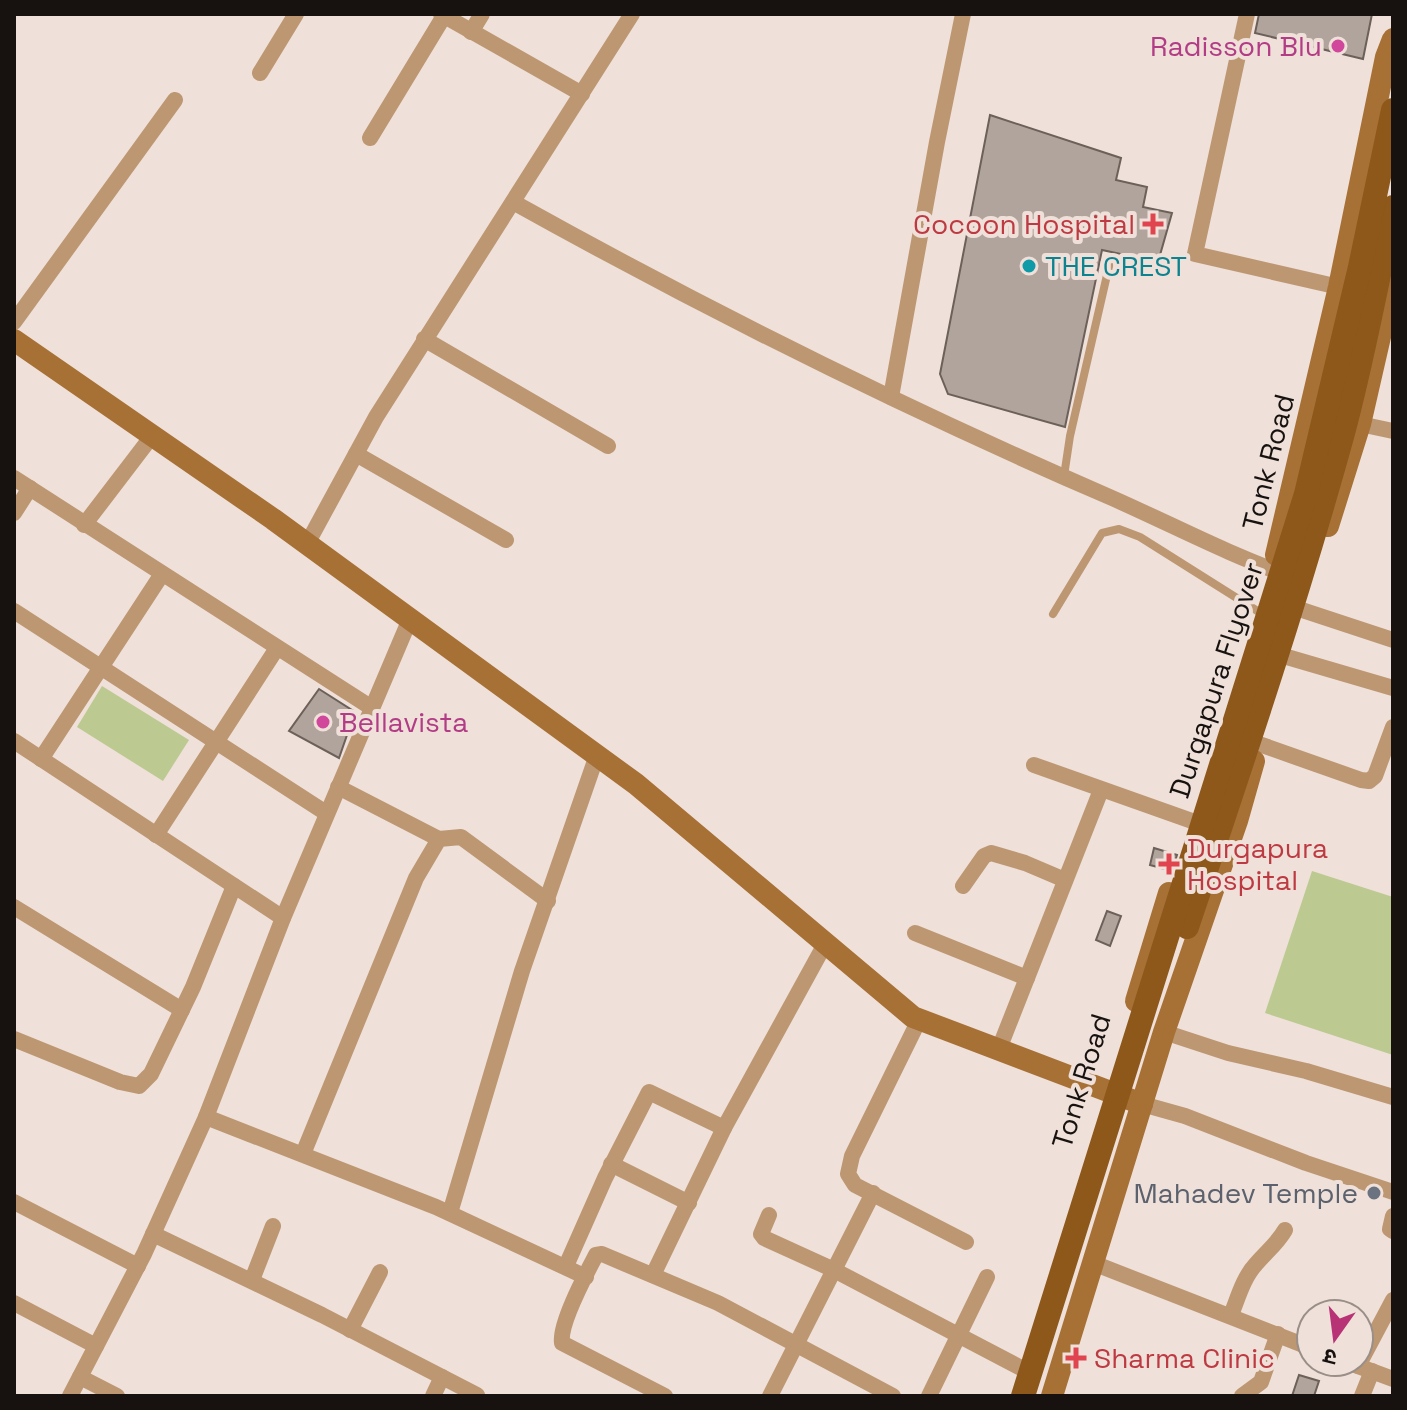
<svg xmlns="http://www.w3.org/2000/svg" width="1407" height="1410" font-family="'Space Grotesk','Noto Sans Devanagari',sans-serif">
	<style>
		.green { fill: #bcca91 }
		.building { fill: #b1a49d; stroke: #6c605a; stroke-width: 2 }
		.lines { fill: none; stroke-linecap: round; stroke-linejoin: round }
		.lane { stroke: #bd9772; stroke-width: 8 }
		.street { stroke: #bd9772; stroke-width: 16 }
		.secondary { stroke: #a77035; stroke-width: 22 }
		.primary-bridge { stroke: #8d581a; stroke-width: 24 }
		.hotel-dot { fill: #d1479c; stroke: #efe0d9; stroke-width: 3 }
		.health-dot { fill: #e0444e; stroke: #efe0d9; stroke-width: 3 }
		.culture-dot { fill: #0f9aa8; stroke: #efe0d9; stroke-width: 3 }
		.worship-dot { fill: #6b7280; stroke: #efe0d9; stroke-width: 3 }
		.labels { text-anchor: middle; dominant-baseline: central; stroke-width: 8; stroke-linejoin: round; paint-order: stroke }
		.hotel-label { font-size: 28px; fill: #b23c85; stroke: #efe0d9; text-anchor: end }
		.health-label { font-size: 28px; fill: #be3a42; stroke: #efe0d9; text-anchor: start }
		.culture-label { font-size: 28px; fill: #0d838f; stroke: #efe0d9; text-anchor: start }
		.street-label { font-size: 28px; fill: #17120f; stroke: #efe0d9 }
		.worship-label { font-size: 28px; fill: #5b616d; stroke: #efe0d9; text-anchor: end }
	</style>
	<rect width="100%" height="100%" fill="#efe0d9"/>
	<g class="green">
		<path d="M 102,686 L 189,740 L 163,781 L 77,727 Z"/>
		<path d="M 1312,871 L 1393,897 L 1393,1055 L 1265,1013 Z"/>
	</g>
	<g class="building">
		<path d="M 1259,14 L 1372,14 L 1363,59 L 1255,33 Z"/>
		<path d="M 990,115 L 1121,158 L 1116,180 L 1147,187 L 1143,207 L 1172,213 L 1158,262 L 1102,250 L 1065,427 L 948,394 L 940,374 Z"/>
		<path d="M 319,689 L 355,712 L 339,758 L 289,731 Z"/>
		<path d="M 1154,848 L 1177,855 L 1172,871 L 1150,865 Z"/>
		<path d="M 1107,911 L 1121,916 L 1110,946 L 1096,940 Z"/>
		<path d="M 1299,1375 L 1319,1381 L 1314,1396 L 1292,1396 Z"/>
	</g>
	<g class="lines">
		<g class="lane">
			<path d="M 1064,476 L 1070,436 L 1110,262"/>
			<path d="M 1053,614 L 1102,533 L 1119,529 L 1140,537 L 1259,612"/>
		</g>
		<g class="street">
			<path d="M 441,14 L 582,94"/>
			<path d="M 1247,14 L 1195,254 L 1339,287"/>
			<path d="M 471,32 L 482,14"/>
			<path d="M 260,73 L 296,14"/>
			<path d="M 370,138 L 444,16"/>
			<path d="M 513,202 C 707,310 908,410 1112,498 C 1171,524 1229,555 1290,576"/>
			<path d="M 14,322 L 175,100"/>
			<path d="M 424,339 L 608,446"/>
			<path d="M 891,397 L 937,142 L 963,14"/>
			<path d="M 1360,424 L 1393,431"/>
			<path d="M 356,454 L 506,540"/>
			<path d="M 14,478 L 372,708"/>
			<path d="M 14,513 L 30,488"/>
			<path d="M 84,525 L 152,436"/>
			<path d="M 307,544 L 376,417 L 632,14"/>
			<path d="M 1302,610 L 1393,640"/>
			<path d="M 14,611 L 326,813"/>
			<path d="M 1287,657 L 1393,688"/>
			<path d="M 14,741 L 283,918"/>
			<path d="M 1259,744 L 1361,780 L 1369,781 L 1375,776 L 1393,727"/>
			<path d="M 41,759 L 162,574"/>
			<path d="M 1034,765 L 1192,821"/>
			<path d="M 338,787 L 439,839"/>
			<path d="M 156,835 L 277,648"/>
			<path d="M 963,886 L 984,856 L 991,853 L 1025,863 L 1065,880"/>
			<path d="M 14,907 L 182,1010"/>
			<path d="M 915,933 L 1027,978"/>
			<path d="M 919,1020 L 852,1156 L 848,1174 L 855,1185 L 966,1242"/>
			<path d="M 1164,1032 L 1228,1053 L 1306,1071 L 1393,1097"/>
			<path d="M 14,1039 L 120,1082 L 139,1086 L 151,1074 L 193,987 L 234,886"/>
			<path d="M 999,1049 L 1101,790"/>
			<path d="M 1142,1104 L 1185,1116 L 1306,1163 L 1393,1192"/>
			<path d="M 206,1117 L 436,1207 L 586,1277"/>
			<path d="M 303,1154 L 416,878 L 439,839 L 461,837 L 548,901"/>
			<path d="M 611,1164 L 689,1203"/>
			<path d="M 14,1202 L 138,1266"/>
			<path d="M 450,1213 L 522,971 L 597,755"/>
			<path d="M 769,1215 L 761,1234 L 764,1238 L 832,1269 L 1023,1369"/>
			<path d="M 1393,1216 L 1390,1229 L 1393,1231"/>
			<path d="M 153,1234 L 322,1315 L 477,1395"/>
			<path d="M 1093,1263 L 1311,1348"/>
			<path d="M 566,1266 L 605,1178 L 649,1092 L 724,1128"/>
			<path d="M 653,1275 L 724,1128 L 825,944"/>
			<path d="M 252,1280 L 273,1226"/>
			<path d="M 14,1303 L 96,1346"/>
			<path d="M 1231,1315 C 1238,1298 1243,1278 1256,1264 C 1266,1252 1277,1244 1285,1230"/>
			<path d="M 350,1330 L 380,1272"/>
			<path d="M 1347,1362 L 1393,1379"/>
			<path d="M 1358,1366 L 1393,1300"/>
			<path d="M 80,1377 L 117,1396"/>
			<path d="M 70,1396 L 144,1254 L 206,1117 L 283,918 L 410,619"/>
			<path d="M 433,1396 L 442,1377"/>
			<path d="M 665,1396 L 562,1343 C 559,1324 586,1274 596,1255 L 602,1254 L 718,1303 L 893,1396"/>
			<path d="M 770,1396 L 873,1193"/>
			<path d="M 929,1396 L 987,1277"/>
			<path d="M 1242,1396 L 1261,1382 L 1278,1334"/>
			<path d="M 1362,1396 L 1372,1371"/>
		</g>
		<g class="secondary">
			<path d="M 14,340 L 273,519 L 636,784 L 913,1017 L 1142,1104"/>
			<path d="M 1328,526 L 1360,424 L 1393,280"/>
			<path d="M 1276,555 L 1339,287 L 1386,57 L 1393,39"/>
			<path d="M 1136,1001 L 1169,893"/>
			<path d="M 1052,1396 L 1164,1032 L 1237,821 L 1254,761"/>
		</g>
		<g class="primary-bridge">
			<path d="M 1187,927 C 1242,763 1297,600 1343,433 C 1363,359 1377,282 1393,207"/>
			<path d="M 1023,1396 L 1306,494 L 1360,267 L 1393,110"/>
		</g>
	</g>
	<g class="hotel-dot">
		<circle cx="1338" cy="46" r="8"/>
		<circle cx="323" cy="722" r="8"/>
	</g>
	<g class="health-dot">
		<path d="M1149 212h8v8h8v8h-8v8h-8v-8h-8v-8h8z"/>
		<path d="M1165 852h8v8h8v8h-8v8h-8v-8h-8v-8h8z"/>
		<path d="M1072 1346h8v8h8v8h-8v8h-8v-8h-8v-8h8z"/>
	</g>
	<circle class="culture-dot" cx="1029" cy="266" r="8"/>
	<circle class="worship-dot" cx="1374" cy="1193" r="8"/>
	<g class="labels">
		<g class="hotel-label">
			<text x="1322" y="46">Radisson Blu</text>
			<text x="339" y="722" text-anchor="start">Bellavista</text>
		</g>
		<g class="health-label">
			<text x="1135" y="224" text-anchor="end">Cocoon Hospital</text>
			<text x="1187" y="848">Durgapura<tspan x="1187" dy="32">Hospital</tspan></text>
			<text x="1094" y="1358">Sharma Clinic</text>
		</g>
		<g class="culture-label">
			<text x="1045" y="266">THE CREST</text>
		</g>
		<g class="street-label">
			<text transform="translate(1268 462) rotate(-76)">Tonk Road</text>
			<text transform="translate(1216 680) rotate(-72)">Durgapura Flyover</text>
			<text transform="translate(1081 1081) rotate(-73)">Tonk Road</text>
		</g>
		<g class="worship-label">
			<text x="1358" y="1193">Mahadev Temple</text>
		</g>
	</g>
	<rect width="1407" height="1410" fill="none" stroke="#17120f" stroke-width="32"/>
	<g transform="translate(1335 1338) rotate(194)"><circle r="38" fill="#efe0d9" stroke="#998e88" stroke-width="2"/>
	<path d="M0-6L14 30L0 20L-14 30Z" fill="#b83276"/>
	<text y="-12" font-size="22" font-weight="bold" text-anchor="middle" fill="#17120f">उ</text>
	</g>
</svg>
